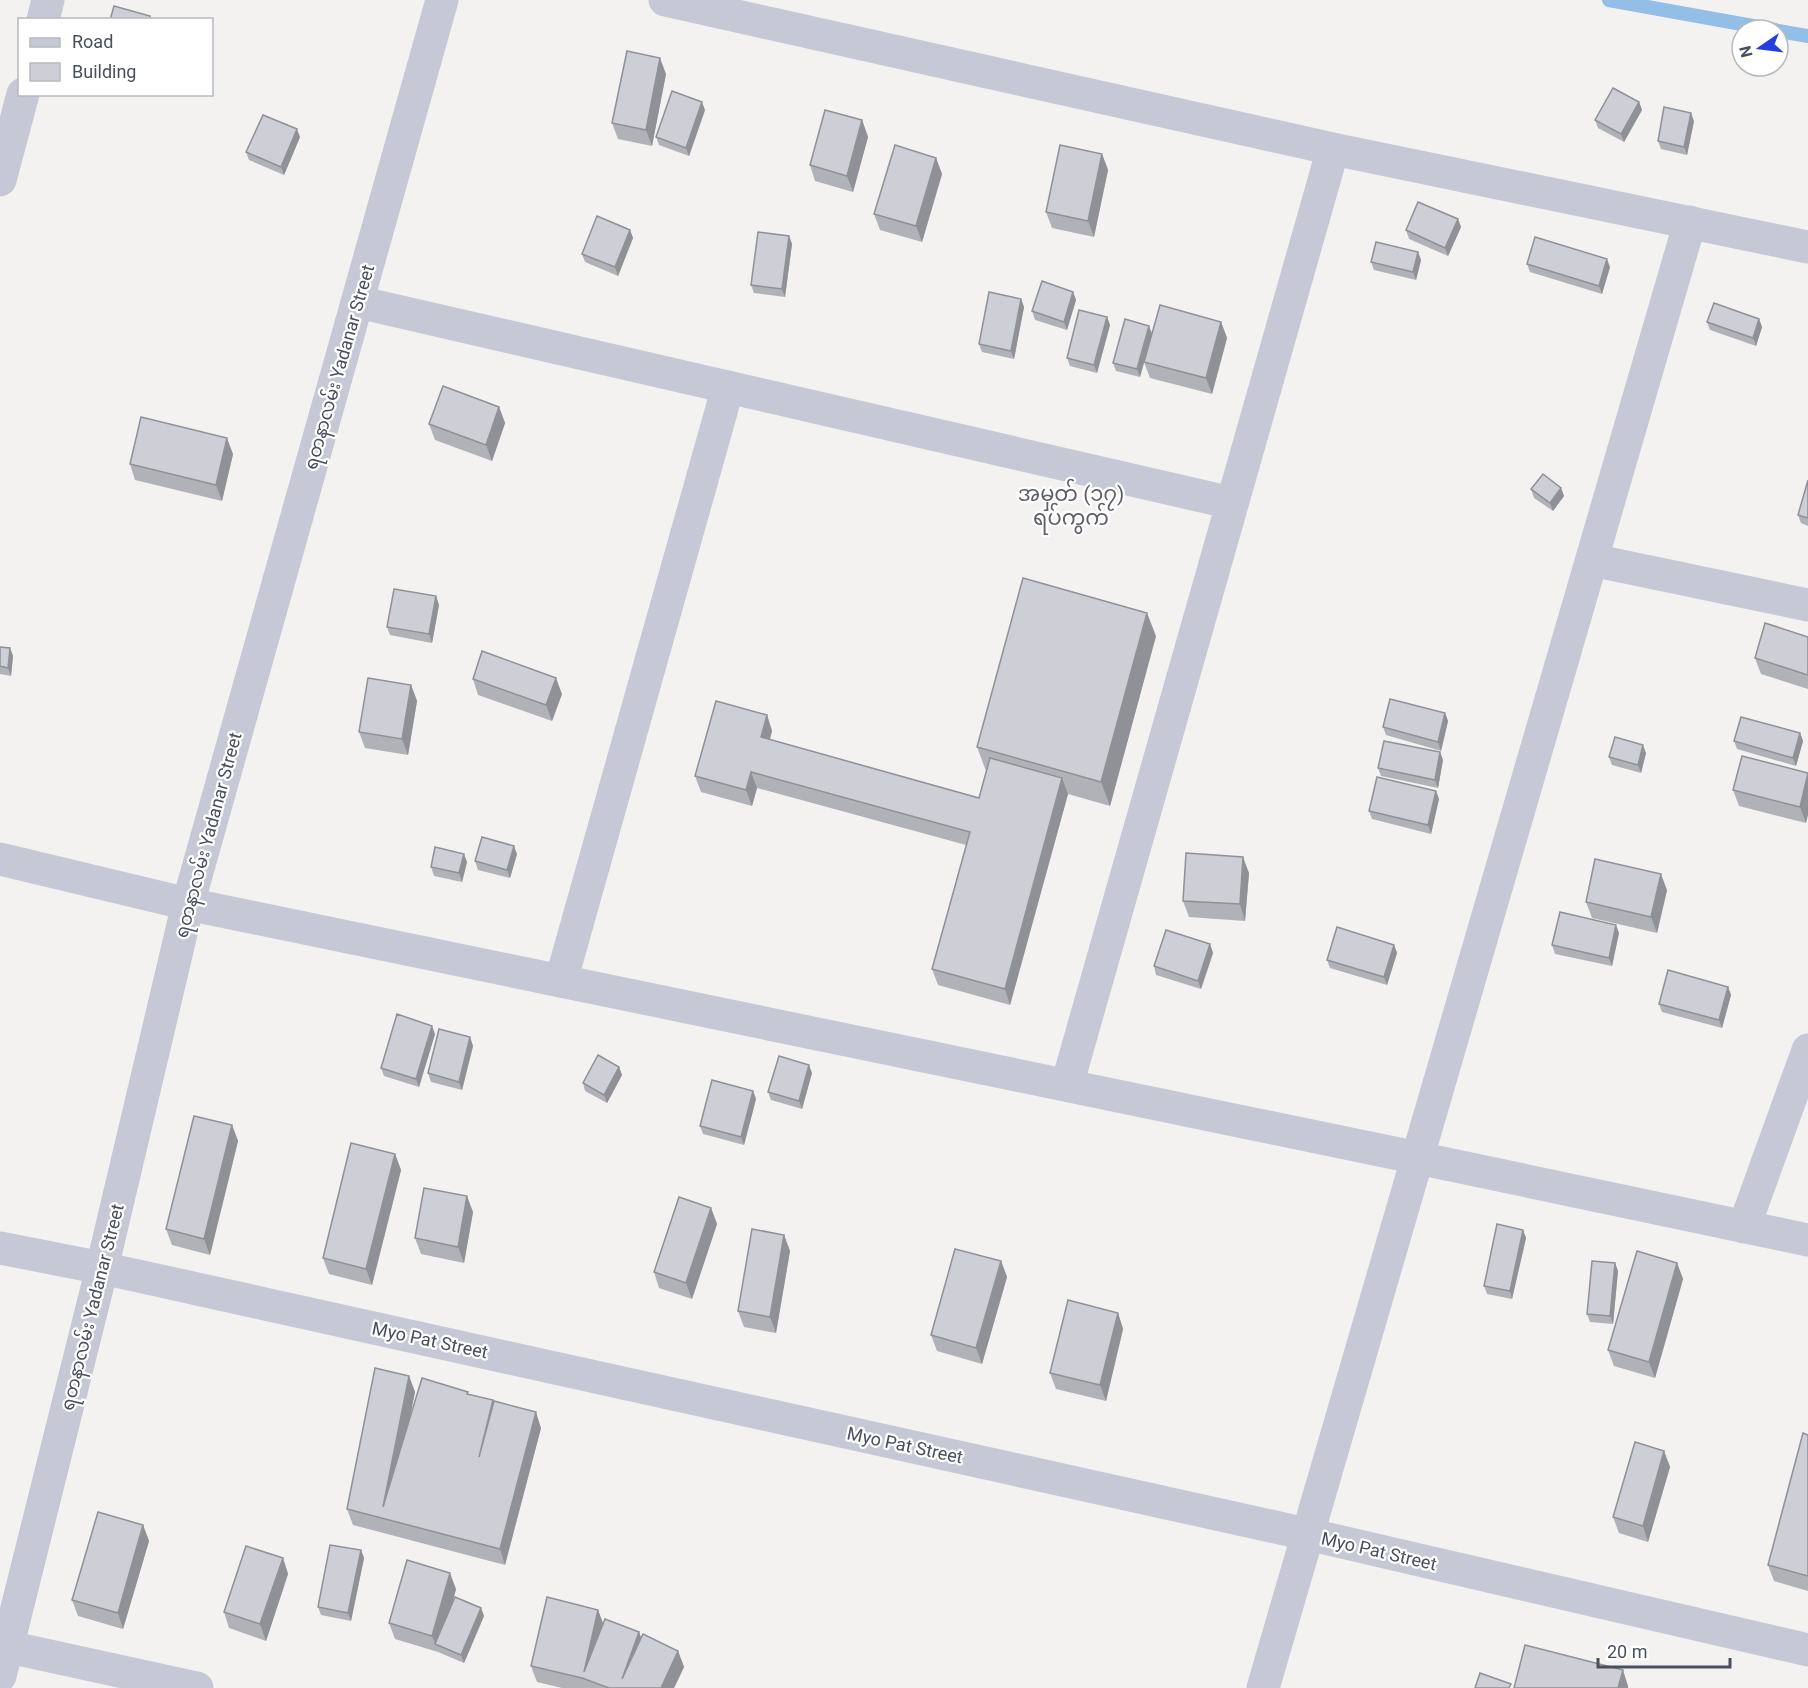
<svg xmlns="http://www.w3.org/2000/svg" width="1808" height="1688" font-family="Roboto,'Noto Sans Myanmar',sans-serif">
	<style>
		.lines { fill: none; stroke-linecap: round; stroke-linejoin: round }
		.stream { stroke: #93bee8; stroke-width: 14 }
		.minor { stroke: #c6c9d5; stroke-width: 33 }
		.wall { fill: #b1b2b8 }
		.shaded-wall { fill: #909196 }
		.building { fill: #cecfd6; stroke: #909196; stroke-width: 1.5 }
		.labels { text-anchor: middle; dominant-baseline: central; stroke-width: 4.5; stroke-linejoin: round; paint-order: stroke }
		.street-label { font-size: 18px; fill: #4a4f5e; stroke: #fff }
		.quarter-label { font-size: 21px; fill: #5e5f66; stroke: #fff }
	</style>
	<rect width="100%" height="100%" fill="#f3f2f1"/>
	<g class="lines">
		<g class="stream">
			<path d="M 1609,0 L 1775,30"/>
			<path d="M 1778,31 L 1808,36"/>
		</g>
		<g class="minor">
			<path d="M 665,0 L 1333,149 L 1808,247"/>
			<path d="M 43,20 L 48,0"/>
			<path d="M 0,180 L 23,94"/>
			<path d="M 358,302 L 1232,503"/>
			<path d="M 1592,560 L 1808,605"/>
			<path d="M 0,859 L 188,904 L 1418,1158 L 1808,1240"/>
			<path d="M 561,981 L 728,387"/>
			<path d="M 1067,1085 L 1333,149"/>
			<path d="M 1744,1227 L 1808,1050"/>
			<path d="M 0,1248 L 102,1268 L 1307,1534 L 1808,1650"/>
			<path d="M 0,1645 L 197,1688"/>
			<path d="M 0,1676 L 102,1268 L 188,904 L 442,0"/>
			<path d="M 1263,1688 L 1690,222"/>
		</g>
	</g>
	<g class="wall">
		<path d="M 666,74 L 652,146 L 618,139 L 612,123 Z"/>
		<path d="M 1639,102 L 1642,110 L 1624,142 L 1598,128 L 1595,120 Z"/>
		<path d="M 705,110 L 689,156 L 659,145 L 656,137 Z"/>
		<path d="M 862,120 L 868,137 L 853,192 L 815,181 L 810,165 Z"/>
		<path d="M 1694,121 L 1687,155 L 1661,149 L 1658,141 Z"/>
		<path d="M 300,137 L 284,175 L 249,160 L 246,152 Z"/>
		<path d="M 1102,154 L 1108,170 L 1094,237 L 1052,228 L 1046,212 Z"/>
		<path d="M 936,158 L 942,174 L 922,242 L 880,230 L 874,214 Z"/>
		<path d="M 1458,219 L 1461,227 L 1448,256 L 1409,239 L 1406,230 Z"/>
		<path d="M 630,230 L 633,238 L 618,276 L 585,262 L 582,254 Z"/>
		<path d="M 789,236 L 792,244 L 785,297 L 754,293 L 751,285 Z"/>
		<path d="M 1418,252 L 1421,260 L 1416,280 L 1374,270 L 1371,262 Z"/>
		<path d="M 1527,264 L 1610,267 L 1602,294 L 1530,272 Z"/>
		<path d="M 1073,292 L 1076,300 L 1067,330 L 1035,320 L 1032,311 Z"/>
		<path d="M 1021,299 L 1024,307 L 1014,359 L 982,352 L 979,344 Z"/>
		<path d="M 1107,317 L 1110,325 L 1097,373 L 1070,366 L 1067,358 Z"/>
		<path d="M 1759,319 L 1762,327 L 1756,346 L 1710,330 L 1707,322 Z"/>
		<path d="M 1221,322 L 1227,338 L 1212,394 L 1150,378 L 1144,362 L 1140,377 L 1116,371 L 1113,363 L 1149,326 L 1152,334 Z"/>
		<path d="M 499,407 L 505,423 L 492,461 L 435,440 L 429,424 Z"/>
		<path d="M 233,454 L 222,501 L 135,480 L 130,464 Z"/>
		<path d="M 1808,480 L 1808,526 L 1801,523 L 1798,515 Z"/>
		<path d="M 1561,488 L 1564,496 L 1553,511 L 1534,498 L 1531,489 Z"/>
		<path d="M 436,596 L 439,605 L 432,643 L 390,635 L 387,627 Z"/>
		<path d="M 1156,636 L 1110,806 L 1068,794 L 1010,1005 L 938,985 L 932,969 L 966,845 L 757,788 L 752,806 L 701,792 L 695,776 L 767,715 L 772,731 L 770,739 L 979,798 L 986,771 L 977,747 Z"/>
		<path d="M 1808,637 L 1808,689 L 1761,674 L 1755,658 Z"/>
		<path d="M 0,647 L 10,648 L 13,656 L 11,676 L 0,674 Z"/>
		<path d="M 473,679 L 562,694 L 552,721 L 478,695 Z"/>
		<path d="M 411,685 L 417,701 L 408,755 L 365,748 L 359,732 Z"/>
		<path d="M 1445,713 L 1448,721 L 1441,751 L 1386,735 L 1383,727 Z"/>
		<path d="M 1800,733 L 1803,741 L 1796,766 L 1737,749 L 1734,741 Z"/>
		<path d="M 1440,752 L 1443,760 L 1438,788 L 1381,776 L 1378,768 Z"/>
		<path d="M 1646,753 L 1641,773 L 1612,765 L 1609,757 Z"/>
		<path d="M 1808,773 L 1806,823 L 1739,806 L 1733,790 Z"/>
		<path d="M 1436,791 L 1439,799 L 1431,834 L 1372,819 L 1369,811 Z"/>
		<path d="M 517,854 L 510,878 L 478,870 L 475,861 Z"/>
		<path d="M 467,862 L 462,882 L 434,876 L 431,867 Z"/>
		<path d="M 1249,873 L 1245,921 L 1189,917 L 1183,901 Z"/>
		<path d="M 1667,890 L 1657,933 L 1592,918 L 1586,902 Z"/>
		<path d="M 1619,933 L 1612,966 L 1555,954 L 1552,945 Z"/>
		<path d="M 1210,944 L 1213,953 L 1201,989 L 1156,975 L 1154,966 Z"/>
		<path d="M 1394,945 L 1397,953 L 1387,985 L 1330,968 L 1327,960 Z"/>
		<path d="M 1728,987 L 1731,995 L 1722,1028 L 1662,1012 L 1659,1004 Z"/>
		<path d="M 435,1034 L 419,1087 L 384,1076 L 381,1068 Z"/>
		<path d="M 470,1037 L 473,1046 L 462,1090 L 431,1082 L 428,1073 Z"/>
		<path d="M 619,1067 L 622,1075 L 607,1103 L 585,1091 L 583,1083 Z"/>
		<path d="M 812,1073 L 802,1109 L 771,1100 L 768,1092 Z"/>
		<path d="M 753,1091 L 756,1099 L 744,1145 L 703,1134 L 700,1126 Z"/>
		<path d="M 232,1125 L 238,1141 L 210,1255 L 172,1245 L 166,1229 Z"/>
		<path d="M 395,1154 L 401,1170 L 372,1285 L 329,1274 L 323,1258 Z"/>
		<path d="M 711,1208 L 717,1224 L 692,1299 L 659,1288 L 654,1272 Z"/>
		<path d="M 473,1212 L 464,1263 L 421,1254 L 415,1238 Z"/>
		<path d="M 1523,1230 L 1526,1238 L 1512,1299 L 1487,1294 L 1484,1286 Z"/>
		<path d="M 784,1235 L 790,1251 L 776,1333 L 744,1327 L 738,1311 Z"/>
		<path d="M 1001,1261 L 1007,1277 L 982,1364 L 937,1351 L 931,1335 Z"/>
		<path d="M 1615,1263 L 1618,1271 L 1613,1324 L 1590,1322 L 1587,1314 Z"/>
		<path d="M 1677,1263 L 1683,1279 L 1655,1378 L 1614,1366 L 1608,1350 Z"/>
		<path d="M 1118,1313 L 1123,1329 L 1106,1401 L 1056,1389 L 1050,1373 Z"/>
		<path d="M 409,1376 L 415,1392 L 408,1424 L 469,1395 L 494,1404 L 541,1428 L 505,1565 L 353,1525 L 347,1509 Z"/>
		<path d="M 1808,1435 L 1808,1591 L 1774,1581 L 1768,1565 Z"/>
		<path d="M 1664,1451 L 1670,1467 L 1648,1542 L 1619,1533 L 1613,1517 Z"/>
		<path d="M 143,1525 L 149,1541 L 123,1629 L 78,1616 L 72,1600 Z"/>
		<path d="M 361,1550 L 364,1558 L 351,1621 L 321,1615 L 318,1607 Z"/>
		<path d="M 283,1558 L 288,1574 L 266,1641 L 229,1628 L 224,1612 Z"/>
		<path d="M 456,1589 L 452,1605 L 481,1608 L 484,1616 L 464,1663 L 438,1652 L 395,1639 L 389,1623 Z"/>
		<path d="M 598,1610 L 603,1623 L 639,1632 L 641,1638 L 678,1651 L 684,1667 L 674,1688 L 562,1688 L 537,1682 L 531,1666 Z"/>
	</g>
	<g class="shaded-wall">
		<path d="M 660,58 L 666,74 L 652,146 L 646,130 Z"/>
		<path d="M 702,102 L 705,110 L 689,156 L 686,148 Z"/>
		<path d="M 1639,102 L 1642,110 L 1624,142 L 1621,134 Z"/>
		<path d="M 1691,113 L 1694,121 L 1687,155 L 1684,147 Z"/>
		<path d="M 862,120 L 868,137 L 853,192 L 847,176 Z"/>
		<path d="M 297,129 L 300,137 L 284,175 L 281,167 Z"/>
		<path d="M 1102,154 L 1108,170 L 1094,237 L 1088,221 Z"/>
		<path d="M 936,158 L 942,174 L 922,242 L 916,226 Z"/>
		<path d="M 1458,219 L 1461,227 L 1448,256 L 1445,248 Z"/>
		<path d="M 630,230 L 633,238 L 618,276 L 615,267 Z"/>
		<path d="M 789,236 L 792,244 L 785,297 L 782,289 Z"/>
		<path d="M 1418,252 L 1421,260 L 1416,280 L 1413,272 Z"/>
		<path d="M 1607,259 L 1610,267 L 1602,294 L 1599,286 Z"/>
		<path d="M 1073,292 L 1076,300 L 1067,330 L 1064,322 Z"/>
		<path d="M 1021,299 L 1024,307 L 1014,359 L 1011,351 Z"/>
		<path d="M 1107,317 L 1110,325 L 1097,373 L 1094,365 Z"/>
		<path d="M 1759,319 L 1762,327 L 1756,346 L 1753,338 Z"/>
		<path d="M 1221,322 L 1227,338 L 1212,394 L 1206,378 Z"/>
		<path d="M 1149,326 L 1152,334 L 1140,377 L 1137,369 Z"/>
		<path d="M 499,407 L 505,423 L 492,461 L 486,445 Z"/>
		<path d="M 227,438 L 233,454 L 222,501 L 216,485 Z"/>
		<path d="M 1561,488 L 1564,496 L 1553,511 L 1550,503 Z"/>
		<path d="M 436,596 L 439,605 L 432,643 L 429,634 Z"/>
		<path d="M 1147,613 L 1156,636 L 1110,806 L 1101,782 Z"/>
		<path d="M 10,648 L 13,656 L 11,676 L 8,668 Z"/>
		<path d="M 556,678 L 562,694 L 552,721 L 546,705 Z"/>
		<path d="M 411,685 L 417,701 L 408,755 L 402,739 Z"/>
		<path d="M 1445,713 L 1448,721 L 1441,751 L 1438,742 Z"/>
		<path d="M 767,715 L 772,731 L 766,753 L 761,737 Z"/>
		<path d="M 1800,733 L 1803,741 L 1796,766 L 1793,758 Z"/>
		<path d="M 1643,745 L 1646,753 L 1641,773 L 1638,765 Z"/>
		<path d="M 1440,752 L 1443,760 L 1438,788 L 1435,780 Z"/>
		<path d="M 751,772 L 757,788 L 752,806 L 746,790 Z"/>
		<path d="M 1808,774 L 1808,815 L 1806,823 L 1800,807 Z"/>
		<path d="M 1062,778 L 1068,794 L 1010,1005 L 1005,989 Z"/>
		<path d="M 1436,791 L 1439,799 L 1431,834 L 1428,825 Z"/>
		<path d="M 514,846 L 517,854 L 510,878 L 507,870 Z"/>
		<path d="M 464,854 L 467,862 L 462,882 L 459,873 Z"/>
		<path d="M 1243,857 L 1249,873 L 1245,921 L 1240,904 Z"/>
		<path d="M 1661,874 L 1667,890 L 1657,933 L 1651,917 Z"/>
		<path d="M 1616,925 L 1619,933 L 1612,966 L 1609,958 Z"/>
		<path d="M 1210,944 L 1213,953 L 1201,989 L 1198,981 Z"/>
		<path d="M 1394,945 L 1397,953 L 1387,985 L 1384,977 Z"/>
		<path d="M 1728,987 L 1731,995 L 1722,1028 L 1719,1020 Z"/>
		<path d="M 432,1026 L 435,1034 L 419,1087 L 416,1079 Z"/>
		<path d="M 470,1037 L 473,1046 L 462,1090 L 459,1082 Z"/>
		<path d="M 809,1065 L 812,1073 L 802,1109 L 799,1101 Z"/>
		<path d="M 619,1067 L 622,1075 L 607,1103 L 604,1095 Z"/>
		<path d="M 753,1091 L 756,1099 L 744,1145 L 741,1137 Z"/>
		<path d="M 232,1125 L 238,1141 L 210,1255 L 204,1239 Z"/>
		<path d="M 395,1154 L 401,1170 L 372,1285 L 366,1269 Z"/>
		<path d="M 467,1196 L 473,1212 L 464,1263 L 458,1247 Z"/>
		<path d="M 711,1208 L 717,1224 L 692,1299 L 686,1283 Z"/>
		<path d="M 1523,1230 L 1526,1238 L 1512,1299 L 1510,1291 Z"/>
		<path d="M 784,1235 L 790,1251 L 776,1333 L 770,1317 Z"/>
		<path d="M 1001,1261 L 1007,1277 L 982,1364 L 976,1348 Z"/>
		<path d="M 1615,1263 L 1618,1271 L 1613,1324 L 1610,1316 Z"/>
		<path d="M 1677,1263 L 1683,1279 L 1655,1378 L 1649,1362 Z"/>
		<path d="M 1118,1313 L 1123,1329 L 1106,1401 L 1100,1385 Z"/>
		<path d="M 409,1376 L 415,1392 L 390,1520 L 383,1507 Z"/>
		<path d="M 493,1400 L 499,1416 L 479,1457 Z"/>
		<path d="M 536,1412 L 541,1428 L 505,1565 L 500,1549 Z"/>
		<path d="M 1664,1451 L 1670,1467 L 1648,1542 L 1643,1526 Z"/>
		<path d="M 143,1525 L 149,1541 L 123,1629 L 118,1613 Z"/>
		<path d="M 361,1550 L 364,1558 L 351,1621 L 348,1613 Z"/>
		<path d="M 283,1558 L 288,1574 L 266,1641 L 260,1624 Z"/>
		<path d="M 450,1573 L 456,1589 L 440,1646 L 435,1644 L 432,1636 Z"/>
		<path d="M 481,1608 L 484,1616 L 464,1663 L 461,1655 Z"/>
		<path d="M 598,1610 L 604,1626 L 584,1672 Z"/>
		<path d="M 639,1632 L 645,1648 L 622,1679 Z"/>
		<path d="M 678,1651 L 684,1667 L 674,1688 L 661,1688 Z"/>
		<path d="M 1623,1670 L 1628,1686 L 1628,1688 L 1618,1688 Z"/>
	</g>
	<g class="building">
		<path d="M 114,6 L 150,16 L 149,20 L 110,20 Z"/>
		<path d="M 627,51 L 660,58 L 646,130 L 612,123 Z"/>
		<path d="M 1613,88 L 1639,102 L 1621,134 L 1595,120 Z"/>
		<path d="M 672,91 L 702,102 L 686,148 L 656,137 Z"/>
		<path d="M 1664,107 L 1691,113 L 1684,147 L 1658,141 Z"/>
		<path d="M 825,110 L 862,120 L 847,176 L 810,165 Z"/>
		<path d="M 263,115 L 297,129 L 281,167 L 246,152 Z"/>
		<path d="M 895,145 L 936,158 L 916,226 L 874,214 Z"/>
		<path d="M 1060,145 L 1102,154 L 1088,221 L 1046,212 Z"/>
		<path d="M 1418,202 L 1458,219 L 1445,248 L 1406,230 Z"/>
		<path d="M 597,216 L 630,230 L 615,267 L 582,254 Z"/>
		<path d="M 758,232 L 789,236 L 782,289 L 751,285 Z"/>
		<path d="M 1535,237 L 1607,259 L 1599,286 L 1527,264 Z"/>
		<path d="M 1376,242 L 1418,252 L 1413,272 L 1371,262 Z"/>
		<path d="M 1042,281 L 1073,292 L 1064,322 L 1032,311 Z"/>
		<path d="M 989,292 L 1021,299 L 1011,351 L 979,344 Z"/>
		<path d="M 1714,303 L 1759,319 L 1753,338 L 1707,322 Z"/>
		<path d="M 1160,305 L 1221,322 L 1206,378 L 1144,362 Z"/>
		<path d="M 1079,310 L 1107,317 L 1094,365 L 1067,358 Z"/>
		<path d="M 1125,319 L 1149,326 L 1137,369 L 1113,363 Z"/>
		<path d="M 443,386 L 499,407 L 486,445 L 429,424 Z"/>
		<path d="M 141,417 L 227,438 L 216,485 L 130,464 Z"/>
		<path d="M 1543,474 L 1561,488 L 1550,503 L 1531,489 Z"/>
		<path d="M 1808,480 L 1808,518 L 1798,515 Z"/>
		<path d="M 1023,578 L 1147,613 L 1101,782 L 977,747 Z"/>
		<path d="M 394,589 L 436,596 L 429,634 L 387,627 Z"/>
		<path d="M 1765,623 L 1808,637 L 1808,675 L 1755,658 Z"/>
		<path d="M 0,647 L 10,648 L 8,668 L 0,666 Z"/>
		<path d="M 482,651 L 556,678 L 546,705 L 473,679 Z"/>
		<path d="M 368,678 L 411,685 L 402,739 L 359,732 Z"/>
		<path d="M 1390,699 L 1445,713 L 1438,742 L 1383,727 Z"/>
		<path d="M 716,701 L 767,715 L 761,737 L 979,798 L 990,758 L 1062,778 L 1005,989 L 932,969 L 970,832 L 751,772 L 746,790 L 695,776 Z"/>
		<path d="M 1741,717 L 1800,733 L 1793,758 L 1734,741 Z"/>
		<path d="M 1615,737 L 1643,745 L 1638,765 L 1609,757 Z"/>
		<path d="M 1384,741 L 1440,752 L 1435,780 L 1378,768 Z"/>
		<path d="M 1742,756 L 1808,773 L 1800,807 L 1733,790 Z"/>
		<path d="M 1377,777 L 1436,791 L 1428,825 L 1369,811 Z"/>
		<path d="M 482,837 L 514,846 L 507,870 L 475,861 Z"/>
		<path d="M 435,847 L 464,854 L 459,873 L 431,867 Z"/>
		<path d="M 1186,853 L 1243,857 L 1240,904 L 1183,901 Z"/>
		<path d="M 1595,859 L 1661,874 L 1651,917 L 1586,902 Z"/>
		<path d="M 1560,912 L 1616,925 L 1609,958 L 1552,945 Z"/>
		<path d="M 1337,927 L 1394,945 L 1384,977 L 1327,960 Z"/>
		<path d="M 1166,930 L 1210,944 L 1198,981 L 1154,966 Z"/>
		<path d="M 1668,970 L 1728,987 L 1719,1020 L 1659,1004 Z"/>
		<path d="M 397,1014 L 432,1026 L 416,1079 L 381,1068 Z"/>
		<path d="M 439,1029 L 470,1037 L 459,1082 L 428,1073 Z"/>
		<path d="M 598,1055 L 619,1067 L 604,1095 L 583,1083 Z"/>
		<path d="M 779,1056 L 809,1065 L 799,1101 L 768,1092 Z"/>
		<path d="M 712,1080 L 753,1091 L 741,1137 L 700,1126 Z"/>
		<path d="M 194,1116 L 232,1125 L 204,1239 L 166,1229 Z"/>
		<path d="M 351,1143 L 395,1154 L 366,1269 L 323,1258 Z"/>
		<path d="M 424,1188 L 467,1196 L 458,1247 L 415,1238 Z"/>
		<path d="M 679,1197 L 711,1208 L 686,1283 L 654,1272 Z"/>
		<path d="M 1497,1224 L 1523,1230 L 1510,1291 L 1484,1286 Z"/>
		<path d="M 752,1229 L 784,1235 L 770,1317 L 738,1311 Z"/>
		<path d="M 955,1249 L 1001,1261 L 976,1348 L 931,1335 Z"/>
		<path d="M 1637,1251 L 1677,1263 L 1649,1362 L 1608,1350 Z"/>
		<path d="M 1592,1261 L 1615,1263 L 1610,1316 L 1587,1314 Z"/>
		<path d="M 1068,1300 L 1118,1313 L 1100,1385 L 1050,1373 Z"/>
		<path d="M 375,1368 L 409,1376 L 383,1507 L 422,1378 L 468,1392 L 467,1394 L 493,1400 L 479,1457 L 494,1401 L 536,1412 L 500,1549 L 347,1509 Z"/>
		<path d="M 1803,1433 L 1808,1435 L 1808,1576 L 1768,1565 Z"/>
		<path d="M 1635,1442 L 1664,1451 L 1643,1526 L 1613,1517 Z"/>
		<path d="M 98,1512 L 143,1525 L 118,1613 L 72,1600 Z"/>
		<path d="M 330,1545 L 361,1550 L 348,1613 L 318,1607 Z"/>
		<path d="M 246,1546 L 283,1558 L 260,1624 L 224,1612 Z"/>
		<path d="M 407,1560 L 450,1573 L 432,1636 L 389,1623 Z"/>
		<path d="M 455,1597 L 481,1608 L 461,1655 L 435,1644 Z"/>
		<path d="M 547,1597 L 598,1610 L 584,1672 L 605,1619 L 639,1632 L 622,1679 L 643,1634 L 678,1651 L 661,1688 L 609,1688 L 582,1678 L 531,1666 Z"/>
		<path d="M 1525,1645 L 1623,1670 L 1618,1688 L 1514,1688 Z"/>
		<path d="M 1480,1673 L 1511,1684 L 1509,1688 L 1475,1688 Z"/>
	</g>
	<g class="labels">
		<g class="street-label">
			<text transform="translate(339 367) rotate(-74)">ရတနာလမ်း Yadanar Street</text>
			<text transform="translate(208 835) rotate(-75)">ရတနာလမ်း Yadanar Street</text>
			<text transform="translate(92 1307) rotate(-76)">ရတနာလမ်း Yadanar Street</text>
			<text transform="translate(430 1340) rotate(12)">Myo Pat Street</text>
			<text transform="translate(905 1445) rotate(12)">Myo Pat Street</text>
			<text transform="translate(1379 1551) rotate(13)">Myo Pat Street</text>
		</g>
		<g class="quarter-label">
			<text x="1071" y="494">အမှတ် (၁၇)<tspan x="1071" dy="24">ရပ်ကွက်</tspan></text>
		</g>
	</g>
	<rect x="18" y="18" width="195" height="78" fill="#ffffff" stroke="#b7b9bf" stroke-width="1.5"/>
	<rect x="30" y="38" width="30" height="9" fill="#c6c9d5" stroke="#b7b9bf" stroke-width="1.5"/>
	<text x="72" y="48" font-size="18" fill="#4a4f5e">Road</text>
	<rect x="30" y="63" width="30" height="18" fill="#cecfd6" stroke="#b7b9bf" stroke-width="1.5"/>
	<text x="72" y="78" font-size="18" fill="#4a4f5e">Building</text>
	<g transform="translate(1760 48) rotate(256)"><circle r="28" fill="#ffffff" stroke="#b7b9bf" stroke-width="1.5"/>
	<path d="M0-4.5L10 22L0 15L-10 22Z" fill="#243fdb"/>
	<text y="-9" font-size="16" font-weight="bold" text-anchor="middle" fill="#4a4f5e">N</text>
	</g>
	<path d="M1598 1658v9h132v-9" fill="none" stroke="#4a4f5e" stroke-width="3"/>
	<text x="1607" y="1658" font-size="18" fill="#4a4f5e" stroke="#ffffff" stroke-width="4.5" paint-order="stroke">20 m</text>
</svg>
